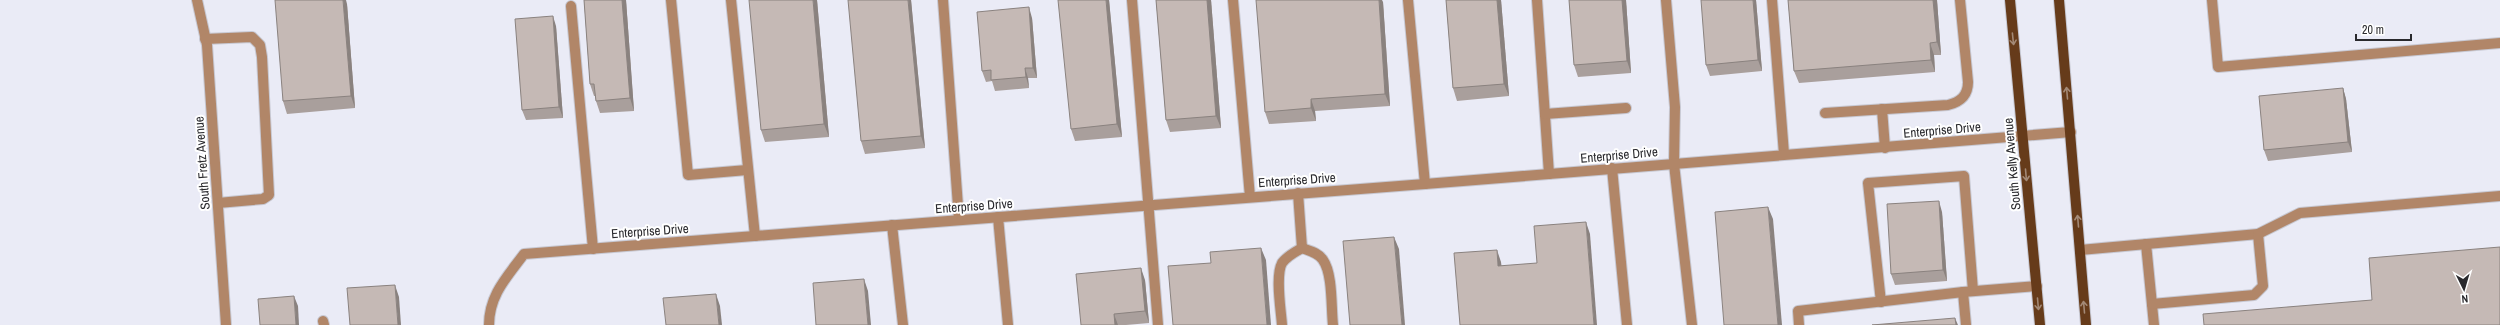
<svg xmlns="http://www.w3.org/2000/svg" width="2500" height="325" font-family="'Archivo Narrow',sans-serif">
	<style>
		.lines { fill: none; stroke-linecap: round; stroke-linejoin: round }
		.minor-casing { stroke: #c7c8d2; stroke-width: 12 }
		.major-casing { stroke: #c7c8d2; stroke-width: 12 }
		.minor { stroke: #b18668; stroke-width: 10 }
		.major { stroke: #663b1a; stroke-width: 10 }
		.wall { fill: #a99f9c }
		.shaded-wall { fill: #8a827f }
		.building { fill: #c5b9b5; stroke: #8a827f }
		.oneway { stroke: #a38976 }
		.labels { text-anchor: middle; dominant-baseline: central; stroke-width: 4; stroke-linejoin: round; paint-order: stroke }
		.street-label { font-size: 13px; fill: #29292d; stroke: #fff }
	</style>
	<rect width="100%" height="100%" fill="#eaebf6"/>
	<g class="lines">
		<defs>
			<g id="minor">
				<path d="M 197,0 L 207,45 L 226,325"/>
				<path d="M 671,0 L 688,175 L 747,170"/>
				<path d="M 731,0 L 755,236"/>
				<path d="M 943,0 L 959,220"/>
				<path d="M 1132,0 L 1158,325"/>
				<path d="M 1233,0 L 1250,197"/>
				<path d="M 1408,0 L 1425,184"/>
				<path d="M 1537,0 L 1549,174"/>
				<path d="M 1666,0 L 1675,107 L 1674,164 L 1692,325"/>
				<path d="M 1772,0 L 1784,154"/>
				<path d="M 2212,0 L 2218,67 L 2500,43"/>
				<path d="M 571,6 L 593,249"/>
				<path d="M 205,39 L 252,37 L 260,45 L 262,57 L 269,195 L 263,199 L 218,203"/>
				<path d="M 1882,109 L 1885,148"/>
				<path d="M 1825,113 L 1948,105 C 1960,102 1968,96 1968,82 L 1960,0"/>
				<path d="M 1545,114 L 1626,108"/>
				<path d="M 1612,168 L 1627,325"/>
				<path d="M 1298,193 L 1302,248"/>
				<path d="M 998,217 L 1008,325"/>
				<path d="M 892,225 L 903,325"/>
				<path d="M 2146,244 L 2154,325"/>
				<path d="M 2080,250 L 2258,234 L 2300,213 L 2500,196"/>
				<path d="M 1963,292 L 1966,325"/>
				<path d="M 1881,302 L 1868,183 L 1964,176 L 1973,291"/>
				<path d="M 2152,304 L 2254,295 L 2263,286 L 2258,234"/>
				<path d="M 323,321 L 324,325"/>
				<path d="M 489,325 C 489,295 507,277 524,254 L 1425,184 L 2071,132"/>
				<path d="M 1282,325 C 1281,310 1275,276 1282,263 C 1287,256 1295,252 1302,248 C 1310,251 1319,253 1323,260 C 1333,274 1331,308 1333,325"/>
				<path d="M 1799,325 L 1798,311 L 1963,292 L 2037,286"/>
			</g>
			<g id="major">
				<path d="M 2010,0 L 2040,325"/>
				<path d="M 2059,0 L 2086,325"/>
			</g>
		</defs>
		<use href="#minor" class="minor-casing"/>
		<use href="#major" class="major-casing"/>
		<use href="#minor" class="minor"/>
		<use href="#major" class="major"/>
	</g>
	<g class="wall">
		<path d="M 584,0 L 626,0 L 634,111 L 600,113 L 596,101 L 595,96 L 594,96 L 590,84 Z"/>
		<path d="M 817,0 L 829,137 L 765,142 L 761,130 Z"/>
		<path d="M 911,0 L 925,148 L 865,154 L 861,141 Z"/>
		<path d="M 1109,0 L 1122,137 L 1075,141 L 1071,129 Z"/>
		<path d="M 1156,0 L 1211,0 L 1221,128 L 1170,132 L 1166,120 Z"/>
		<path d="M 1446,0 L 1501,0 L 1509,96 L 1457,101 L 1453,88 Z"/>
		<path d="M 1569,0 L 1626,0 L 1631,73 L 1578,77 L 1574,65 Z"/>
		<path d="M 1756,0 L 1762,71 L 1710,76 L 1706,65 Z"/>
		<path d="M 1788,0 L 1937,0 L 1941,55 L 1934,55 L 1935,72 L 1799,83 L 1794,71 Z"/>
		<path d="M 1383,2 L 1390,106 L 1315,111 L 1316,121 L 1269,124 L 1265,112 Z"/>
		<path d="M 347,4 L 355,108 L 287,114 L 283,101 Z"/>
		<path d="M 1032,18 L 1037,78 L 1028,78 L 1029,88 L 995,91 L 992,81 L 986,82 L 982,71 Z"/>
		<path d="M 556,26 L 563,118 L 526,120 L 522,110 Z"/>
		<path d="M 2343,88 L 2346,99 L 2352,152 L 2268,161 L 2264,150 Z"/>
		<path d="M 1942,212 L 1947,281 L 1895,285 L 1891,274 Z"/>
		<path d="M 1145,280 L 1149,323 L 1126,325 L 1081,325 Z"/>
	</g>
	<g class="shaded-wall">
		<path d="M 343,0 L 346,0 L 347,4 L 355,108 L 351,96 Z"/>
		<path d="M 622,0 L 626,0 L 634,111 L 630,98 Z"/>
		<path d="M 813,0 L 817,0 L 829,137 L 824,124 Z"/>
		<path d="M 908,0 L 911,0 L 925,148 L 921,136 Z"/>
		<path d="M 1106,0 L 1109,0 L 1122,137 L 1117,124 Z"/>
		<path d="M 1207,0 L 1211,0 L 1221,128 L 1216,116 Z"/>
		<path d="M 1379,0 L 1382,0 L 1383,2 L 1390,106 L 1385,94 Z"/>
		<path d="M 1497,0 L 1501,0 L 1509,96 L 1504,84 Z"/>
		<path d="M 1622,0 L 1626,0 L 1631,73 L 1627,61 Z"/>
		<path d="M 1753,0 L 1756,0 L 1762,71 L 1758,60 Z"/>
		<path d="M 1933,0 L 1937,0 L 1941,55 L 1937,42 Z"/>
		<path d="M 1029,7 L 1032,18 L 1037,78 L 1033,68 Z"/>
		<path d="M 553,16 L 556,26 L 563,118 L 559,107 Z"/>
		<path d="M 1930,43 L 1934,55 L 1935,72 L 1931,60 Z"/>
		<path d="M 1025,68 L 1028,78 L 1029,88 L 1026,77 Z"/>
		<path d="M 2343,88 L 2346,99 L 2352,152 L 2348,142 Z"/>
		<path d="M 1311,99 L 1315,111 L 1316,121 L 1311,108 Z"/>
		<path d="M 1939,201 L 1942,212 L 1947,281 L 1943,270 Z"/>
		<path d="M 1768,207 L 1773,219 L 1782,325 L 1778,325 Z"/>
		<path d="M 1586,222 L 1590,234 L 1597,325 L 1594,325 Z"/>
		<path d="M 1394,237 L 1399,249 L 1405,325 L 1402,325 Z"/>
		<path d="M 1261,248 L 1266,260 L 1271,325 L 1267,325 Z"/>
		<path d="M 1497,250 L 1501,262 L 1503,278 L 1498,266 Z"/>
		<path d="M 1141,268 L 1145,280 L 1149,323 L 1145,311 Z"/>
		<path d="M 864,279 L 868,291 L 871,325 L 868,325 Z"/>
		<path d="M 395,285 L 399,297 L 401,325 L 398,325 Z"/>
		<path d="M 716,294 L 720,306 L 722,325 L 719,325 Z"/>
		<path d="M 294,296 L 298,306 L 299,325 L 296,325 Z"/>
		<path d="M 1114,314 L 1118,325 L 1115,325 Z"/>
		<path d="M 1955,318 L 1958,325 L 1956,325 Z"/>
	</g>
	<g class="building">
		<path d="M 275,0 L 343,0 L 351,96 L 283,101 Z"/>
		<path d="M 584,0 L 622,0 L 630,98 L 596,101 L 594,84 L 590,84 Z"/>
		<path d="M 749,0 L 813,0 L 824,124 L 761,130 Z"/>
		<path d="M 848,0 L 908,0 L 921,136 L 861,141 Z"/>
		<path d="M 1058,0 L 1106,0 L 1117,124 L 1071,129 Z"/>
		<path d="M 1156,0 L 1207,0 L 1216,116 L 1166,120 Z"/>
		<path d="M 1256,0 L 1379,0 L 1385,94 L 1311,99 L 1311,108 L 1265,112 Z"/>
		<path d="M 1446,0 L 1497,0 L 1504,84 L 1453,88 Z"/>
		<path d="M 1569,0 L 1622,0 L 1627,61 L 1574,65 Z"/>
		<path d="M 1701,0 L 1753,0 L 1758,60 L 1706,65 Z"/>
		<path d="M 1788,0 L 1933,0 L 1937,42 L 1930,43 L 1931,60 L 1794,71 Z"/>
		<path d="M 1029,7 L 1033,68 L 1025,68 L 1026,77 L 991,80 L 991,70 L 982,71 L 977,12 Z"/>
		<path d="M 553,16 L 559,107 L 522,110 L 515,19 Z"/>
		<path d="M 2343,88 L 2348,142 L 2264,150 L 2259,96 Z"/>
		<path d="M 1939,201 L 1943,270 L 1891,274 L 1887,204 Z"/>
		<path d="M 1768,207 L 1778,325 L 1724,325 L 1715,212 Z"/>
		<path d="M 1586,222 L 1594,325 L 1460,325 L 1454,253 L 1497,250 L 1498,266 L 1537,263 L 1534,226 Z"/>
		<path d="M 1394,237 L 1402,325 L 1350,325 L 1343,241 Z"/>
		<path d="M 2500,247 L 2500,325 L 2204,325 L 2203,314 L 2372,300 L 2369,258 Z"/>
		<path d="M 1261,248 L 1267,325 L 1173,325 L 1168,266 L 1211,263 L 1210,252 Z"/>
		<path d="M 1141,268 L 1145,311 L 1114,314 L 1115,325 L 1081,325 L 1076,274 Z"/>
		<path d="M 864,279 L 868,325 L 816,325 L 813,283 Z"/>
		<path d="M 395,285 L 398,325 L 350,325 L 347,288 Z"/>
		<path d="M 716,294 L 719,325 L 666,325 L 663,298 Z"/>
		<path d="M 294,296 L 296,325 L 260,325 L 258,299 Z"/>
		<path d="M 1955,318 L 1956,325 L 1872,325 Z"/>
	</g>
	<defs><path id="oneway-shaft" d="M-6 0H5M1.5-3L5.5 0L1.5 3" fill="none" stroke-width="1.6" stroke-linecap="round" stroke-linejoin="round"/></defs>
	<g class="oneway">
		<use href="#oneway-shaft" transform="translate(2013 39) rotate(84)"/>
		<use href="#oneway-shaft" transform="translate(2067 93) rotate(-95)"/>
		<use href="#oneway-shaft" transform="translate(2026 175) rotate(85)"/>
		<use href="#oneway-shaft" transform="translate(2078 221) rotate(-95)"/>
		<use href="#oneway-shaft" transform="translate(2038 304) rotate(85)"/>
		<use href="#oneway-shaft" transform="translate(2084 307) rotate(-95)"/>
	</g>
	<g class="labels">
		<g class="street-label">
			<text transform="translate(1942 130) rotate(-5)">Enterprise Drive</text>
			<text transform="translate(1619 155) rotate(-5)">Enterprise Drive</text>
			<text transform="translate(202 163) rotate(-94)">South Fretz Avenue</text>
			<text transform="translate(2012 164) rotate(-95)">South Kelly Avenue</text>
			<text transform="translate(1297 180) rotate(-4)">Enterprise Drive</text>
			<text transform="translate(974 206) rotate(-4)">Enterprise Drive</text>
			<text transform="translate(650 231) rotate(-4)">Enterprise Drive</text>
		</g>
	</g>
	<g transform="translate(2464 289) rotate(175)" stroke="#ffffff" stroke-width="3" paint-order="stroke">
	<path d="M0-3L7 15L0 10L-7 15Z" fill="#29292d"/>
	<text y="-6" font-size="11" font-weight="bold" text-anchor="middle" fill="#29292d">N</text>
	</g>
	<path d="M2356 34v6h55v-6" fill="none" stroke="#29292d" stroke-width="2"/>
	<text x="2362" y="34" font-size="12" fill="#29292d" stroke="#ffffff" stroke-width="3" paint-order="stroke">20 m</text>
</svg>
